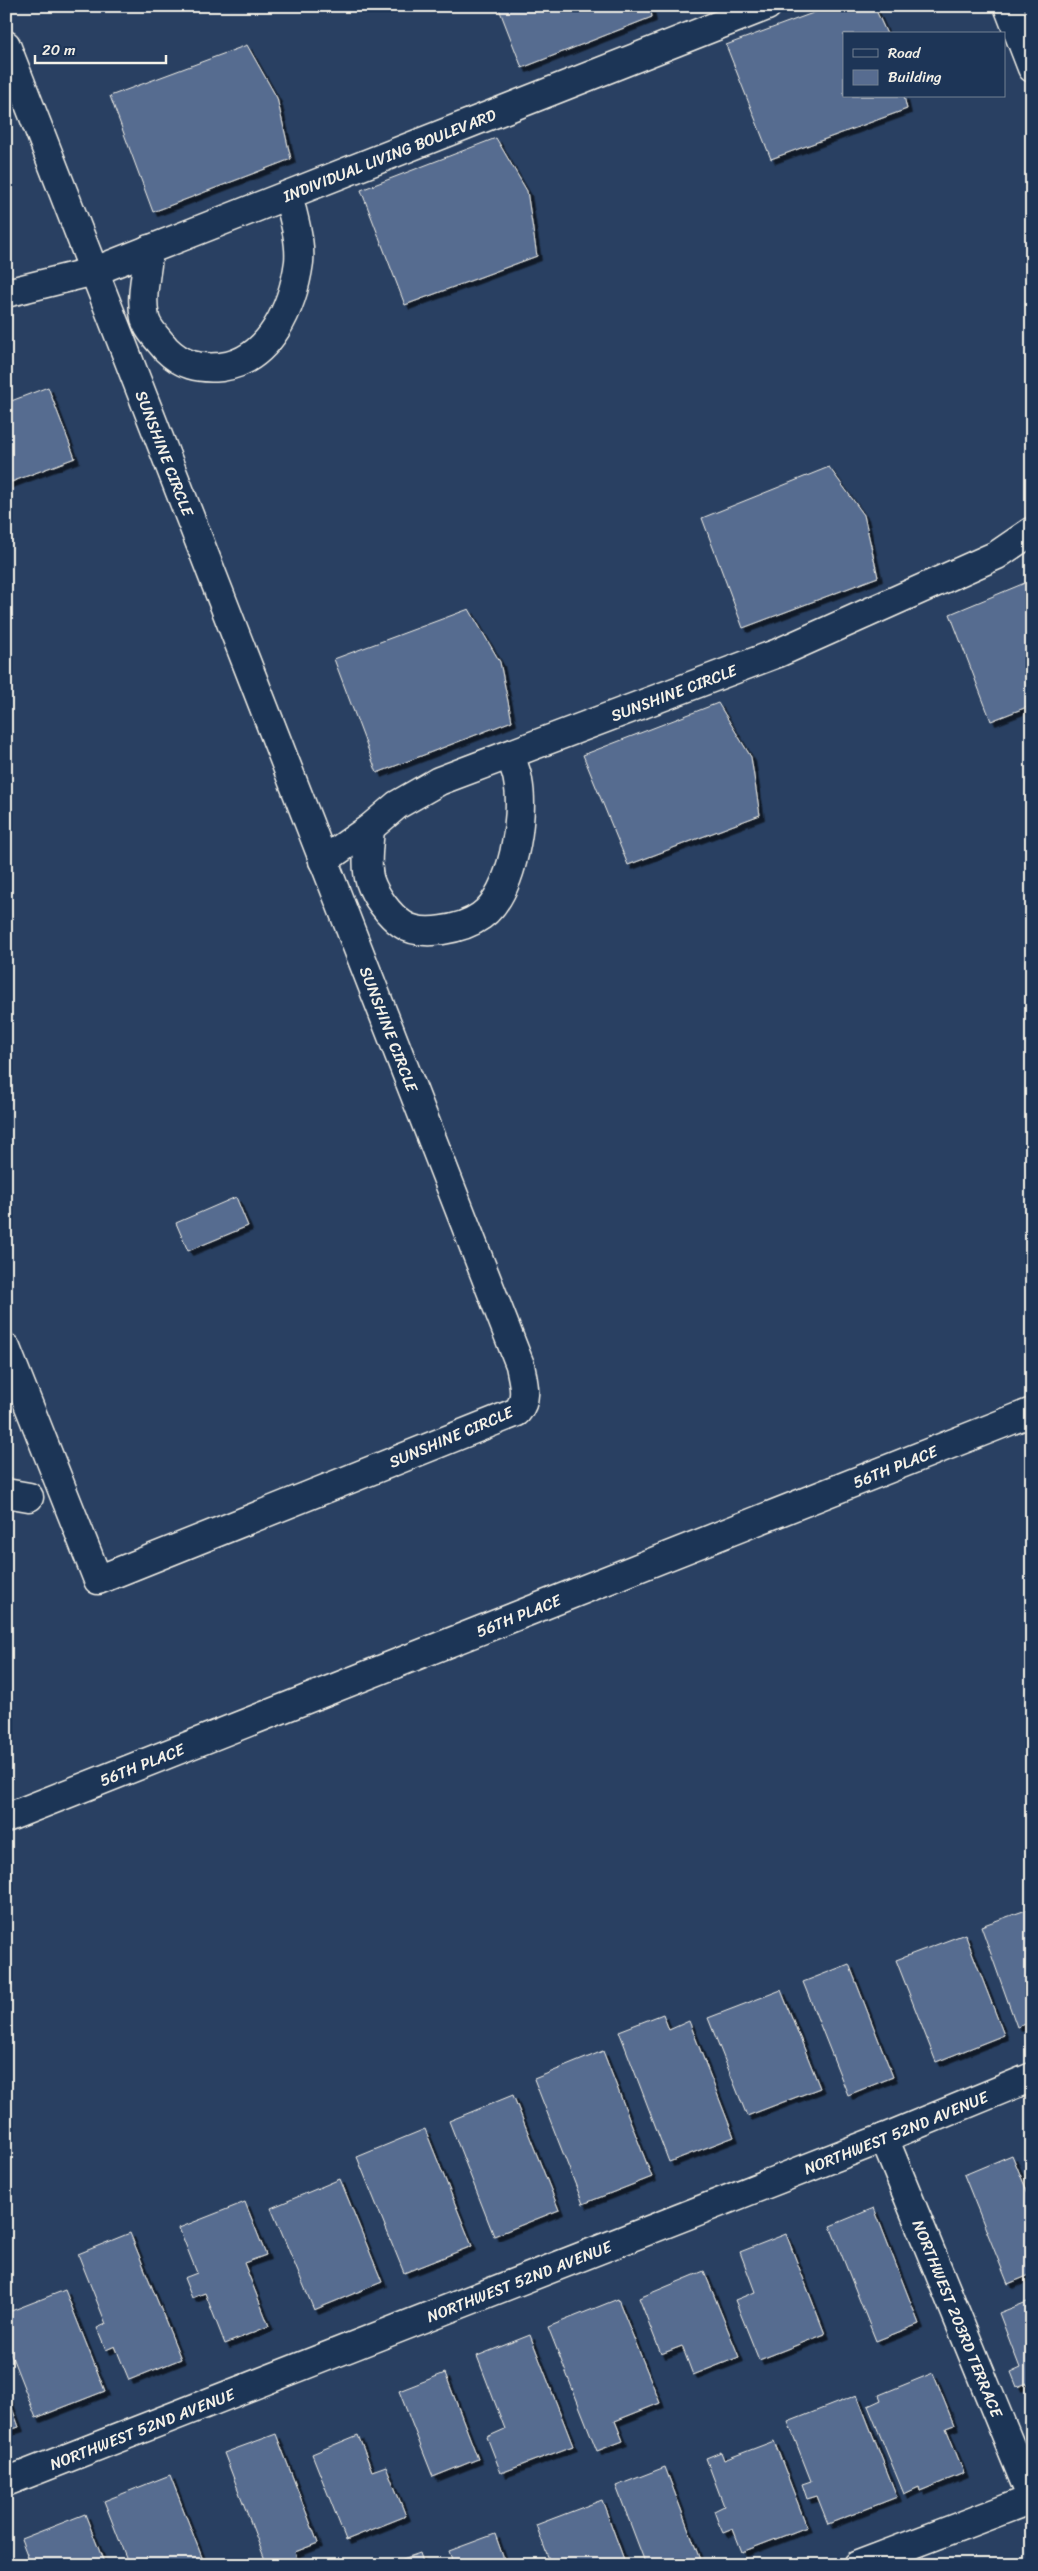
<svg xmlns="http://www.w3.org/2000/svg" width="1038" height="2571" font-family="Sriracha,sans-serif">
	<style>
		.building { fill: #576c90; stroke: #f4f1e8; filter: url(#shadow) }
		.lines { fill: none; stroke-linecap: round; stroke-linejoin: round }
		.minor-casing { stroke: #f4f1e8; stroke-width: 31 }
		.minor { stroke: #1d3557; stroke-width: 28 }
		.labels { text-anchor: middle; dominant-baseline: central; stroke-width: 4; stroke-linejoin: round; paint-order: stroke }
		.street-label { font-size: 16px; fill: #f4f1e8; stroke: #1d3557 }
	</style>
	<defs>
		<filter id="shadow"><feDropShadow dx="4.5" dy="4.5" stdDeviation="0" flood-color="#0009"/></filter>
	</defs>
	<rect width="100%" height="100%" fill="#294062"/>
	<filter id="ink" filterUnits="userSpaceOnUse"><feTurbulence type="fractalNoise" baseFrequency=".02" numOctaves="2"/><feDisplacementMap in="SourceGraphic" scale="10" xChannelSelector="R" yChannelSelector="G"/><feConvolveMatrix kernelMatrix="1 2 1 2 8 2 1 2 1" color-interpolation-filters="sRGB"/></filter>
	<g filter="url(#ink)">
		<g class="building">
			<path d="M 498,6 L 650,6 L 652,17 L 522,68 Z"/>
			<path d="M 832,6 L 874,6 L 887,34 L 844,34 L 844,96 L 904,96 L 907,109 L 771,159 L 726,45 Z"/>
			<path d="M 247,45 L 277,98 L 291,159 L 153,212 L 110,96 Z"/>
			<path d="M 496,138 L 527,191 L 537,256 L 405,305 L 361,190 Z"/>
			<path d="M 48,387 L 75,458 L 6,484 L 6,403 Z"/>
			<path d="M 829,467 L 864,515 L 878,577 L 743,628 L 702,518 Z"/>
			<path d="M 1032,580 L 1032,705 L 991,721 L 950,614 Z"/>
			<path d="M 469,609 L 500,662 L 512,721 L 377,773 L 334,659 Z"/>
			<path d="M 718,703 L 751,757 L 760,815 L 628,865 L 583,755 Z"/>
			<path d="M 236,1197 L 248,1226 L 188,1251 L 176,1223 Z"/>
			<path d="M 1029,1909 L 1032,1917 L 1032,2022 L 1017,2027 L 981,1926 Z"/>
			<path d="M 965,1934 L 1004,2035 L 936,2062 L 896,1960 Z"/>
			<path d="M 849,1964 L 893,2077 L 848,2095 L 803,1982 Z"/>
			<path d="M 781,1990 L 820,2088 L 747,2116 L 708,2018 Z"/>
			<path d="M 663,2014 L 669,2030 L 689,2021 L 734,2137 L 669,2162 L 619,2031 Z"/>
			<path d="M 603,2051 L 652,2177 L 583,2204 L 534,2079 Z"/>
			<path d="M 513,2095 L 559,2210 L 494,2236 L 449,2121 Z"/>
			<path d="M 425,2129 L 472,2246 L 404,2273 L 357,2157 Z"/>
			<path d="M 1012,2155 L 1032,2203 L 1032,2274 L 1008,2284 L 964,2175 Z"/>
			<path d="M 340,2179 L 382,2282 L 314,2310 L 271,2208 Z"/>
			<path d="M 245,2202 L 266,2255 L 244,2263 L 269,2326 L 225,2344 L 205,2293 L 192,2298 L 184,2278 L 197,2273 L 179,2228 Z"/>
			<path d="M 874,2208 L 919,2324 L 876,2341 L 830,2226 Z"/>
			<path d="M 130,2233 L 181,2359 L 129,2380 L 115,2346 L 106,2350 L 97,2328 L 106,2324 L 78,2254 Z"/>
			<path d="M 786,2234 L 825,2334 L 759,2360 L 735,2300 L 755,2292 L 740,2252 Z"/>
			<path d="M 704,2271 L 739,2357 L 693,2375 L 682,2346 L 661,2354 L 639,2298 Z"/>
			<path d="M 65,2290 L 105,2391 L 36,2418 L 6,2342 L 6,2313 Z"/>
			<path d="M 618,2299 L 660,2403 L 615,2421 L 623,2441 L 597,2451 L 548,2327 Z"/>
			<path d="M 1032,2300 L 1032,2395 L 1027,2383 L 1017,2387 L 1011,2372 L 1020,2368 L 999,2313 Z"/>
			<path d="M 530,2335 L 573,2446 L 501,2473 L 487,2437 L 505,2429 L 477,2356 Z"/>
			<path d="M 445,2373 L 478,2459 L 433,2477 L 399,2391 Z"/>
			<path d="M 933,2373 L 954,2425 L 946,2428 L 964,2473 L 920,2491 L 919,2487 L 904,2494 L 868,2406 L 881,2400 L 879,2395 Z"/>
			<path d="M 6,2392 L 19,2427 L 6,2431 Z"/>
			<path d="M 857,2395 L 897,2497 L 828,2524 L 817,2496 L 807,2499 L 802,2484 L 811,2481 L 788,2422 Z"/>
			<path d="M 276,2434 L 318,2543 L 295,2552 L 299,2565 L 267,2565 L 224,2453 Z"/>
			<path d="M 358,2435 L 372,2471 L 386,2466 L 406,2516 L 346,2540 L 312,2454 Z"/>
			<path d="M 774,2441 L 807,2527 L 742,2552 L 733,2529 L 723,2533 L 718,2522 L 714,2511 L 724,2506 L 706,2458 L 721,2452 L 724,2460 Z"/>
			<path d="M 665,2467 L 702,2565 L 646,2565 L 616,2486 Z"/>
			<path d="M 170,2475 L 205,2565 L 129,2565 L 104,2501 Z"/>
			<path d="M 602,2500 L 626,2565 L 551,2565 L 536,2525 Z"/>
			<path d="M 85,2514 L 105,2565 L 31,2565 L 21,2539 Z"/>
			<path d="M 495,2534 L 506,2565 L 454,2565 L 449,2551 Z"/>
			<path d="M 420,2553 L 424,2565 L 388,2565 L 397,2561 Z"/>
		</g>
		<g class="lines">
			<defs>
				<g id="minor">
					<path d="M 1008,6 L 1032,68"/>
					<path id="s1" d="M 6,45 L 520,1365 C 523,1382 529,1398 517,1412 L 98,1580 L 6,1348"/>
					<path d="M 149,249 C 147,270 140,297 145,318 C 147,329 159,340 166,349 C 182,365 198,369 221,367 C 270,361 293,306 299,262 C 301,241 293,215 288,195"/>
					<path id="s2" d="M 6,293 L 95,271 L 767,6"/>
					<path d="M 370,828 C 369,844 365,866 370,881 C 375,896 389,915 402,924 C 421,938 463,929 481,916 C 513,894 525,816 518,781 C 517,772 513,764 510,756"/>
					<path id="s3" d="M 323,861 L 370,828 L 397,805 L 439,781 L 778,653 L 997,555 L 1032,531"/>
					<path d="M 6,1493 L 29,1497"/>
					<path id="s4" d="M 6,1818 L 1032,1412"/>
					<path id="s5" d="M 884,2138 L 1032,2499"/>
					<path id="s6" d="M 6,2482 L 884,2138 L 1032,2077"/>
					<path d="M 858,2565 L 1032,2499"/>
				</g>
			</defs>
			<use href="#minor" class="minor-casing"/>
			<use href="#minor" class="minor"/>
		</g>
	</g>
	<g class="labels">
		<g class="street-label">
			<text stroke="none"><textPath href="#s2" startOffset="408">INDIVIDUAL LIVING BOULEVARD</textPath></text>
			<text stroke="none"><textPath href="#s1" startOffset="438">SUNSHINE CIRCLE</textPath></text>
			<text stroke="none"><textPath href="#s3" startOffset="392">SUNSHINE CIRCLE</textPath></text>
			<text stroke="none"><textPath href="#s1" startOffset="1056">SUNSHINE CIRCLE</textPath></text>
			<text transform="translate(451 1437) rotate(-23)">SUNSHINE CIRCLE</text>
			<text stroke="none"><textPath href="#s4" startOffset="956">56TH PLACE</textPath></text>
			<text stroke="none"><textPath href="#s4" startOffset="551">56TH PLACE</textPath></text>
			<text stroke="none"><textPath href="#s4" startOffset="146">56TH PLACE</textPath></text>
			<text stroke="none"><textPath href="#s6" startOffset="956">NORTHWEST 52ND AVENUE</textPath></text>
			<text stroke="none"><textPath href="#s6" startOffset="551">NORTHWEST 52ND AVENUE</textPath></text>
			<text stroke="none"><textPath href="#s5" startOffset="195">NORTHWEST 203RD TERRACE</textPath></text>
			<text stroke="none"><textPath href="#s6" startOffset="146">NORTHWEST 52ND AVENUE</textPath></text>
		</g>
	</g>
	<rect width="1038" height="2571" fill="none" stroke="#1d3557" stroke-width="25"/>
	<rect x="12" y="12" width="1013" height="2546" fill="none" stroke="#f4f1e8" stroke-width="2" filter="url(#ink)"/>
	<rect x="843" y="32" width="162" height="65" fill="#1d3557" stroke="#738091"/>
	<rect x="853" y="49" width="25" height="8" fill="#1d3557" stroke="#738091"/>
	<text x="888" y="58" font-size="15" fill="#f4f1e8">Road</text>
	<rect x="853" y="70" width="25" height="15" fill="#576c90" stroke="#738091"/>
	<text x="888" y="82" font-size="15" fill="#f4f1e8">Building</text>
	<path d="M35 55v8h131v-8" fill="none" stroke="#f4f1e8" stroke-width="2.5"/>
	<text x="42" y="55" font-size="15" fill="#f4f1e8" stroke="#1d3557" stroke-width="4" paint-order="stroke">20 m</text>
</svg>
